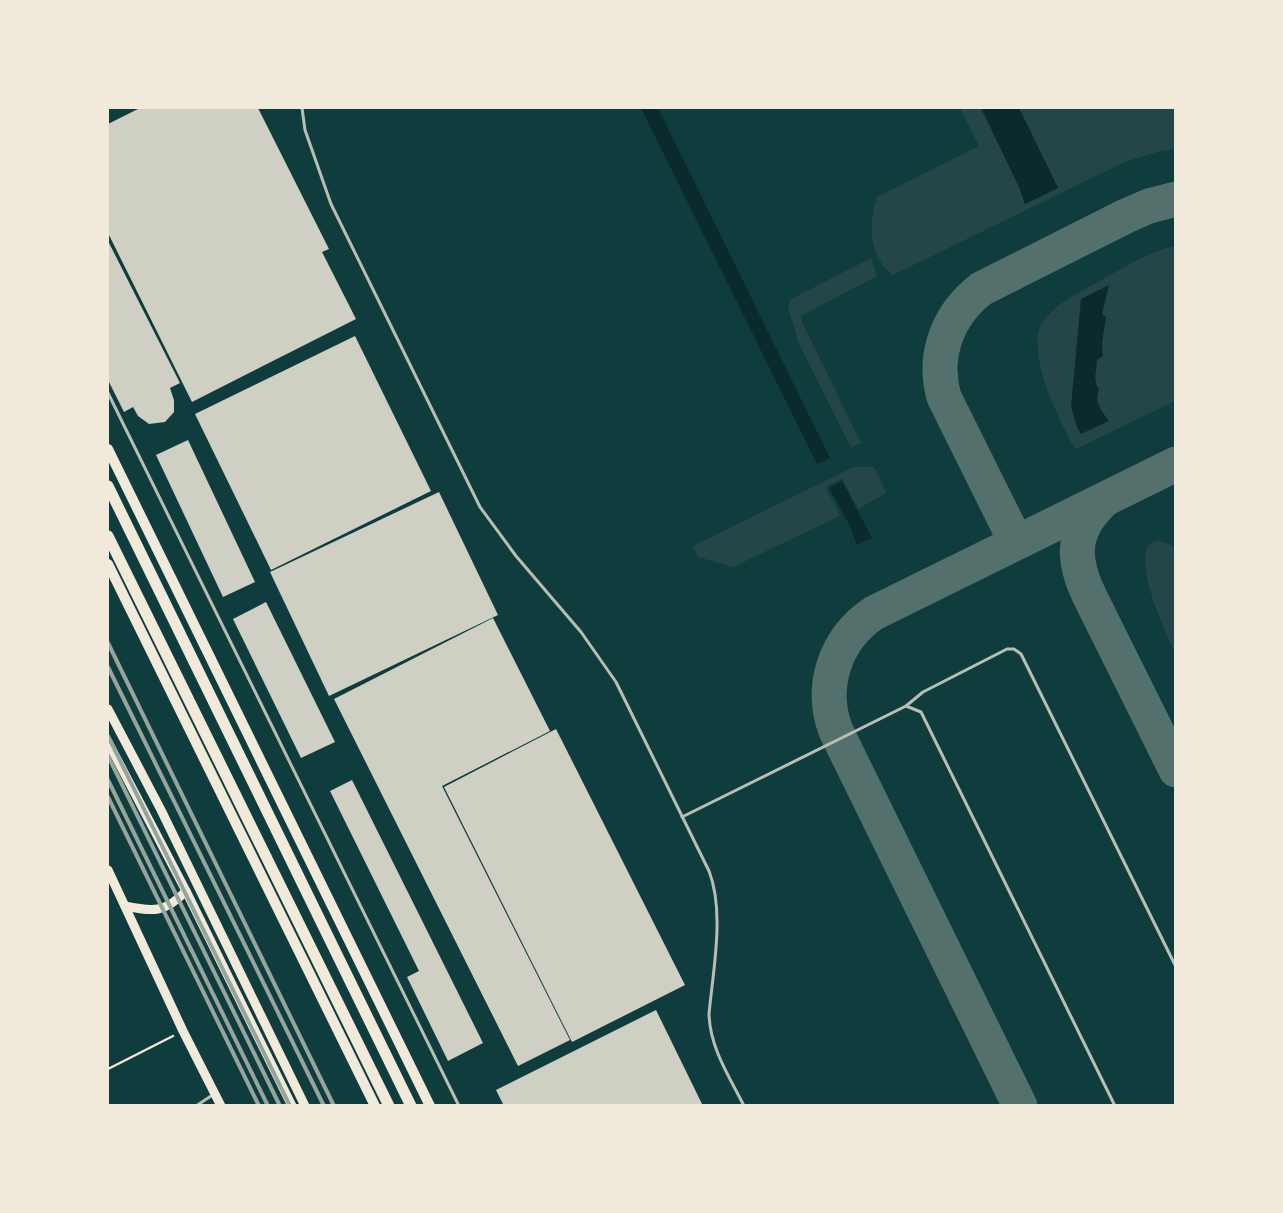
<svg xmlns="http://www.w3.org/2000/svg" width="1283" height="1213" font-family="'Crimson Pro',serif">
	<style>
		.green { fill: #244646 }
		.water { fill: #0a2a2b }
		.lines { fill: none; stroke-linecap: round; stroke-linejoin: round }
		.taxiway { stroke: #53706d; stroke-width: 35 }
		.building { fill: #cfcfc3 }
		.path { stroke: #f1e9da; stroke-width: 2.5 }
		.service { stroke: #b8beb3; stroke-width: 3 }
		.secondary { stroke: #f1e9da; stroke-width: 9 }
		.trunk { stroke: #f1e9da; stroke-width: 10 }
		.motorway { stroke: #f1e9da; stroke-width: 11 }
		.rail { stroke: #97a49c; stroke-width: 4 }
	</style>
	<rect width="100%" height="100%" fill="#0f3d3e"/>
	<g class="green">
		<path d="M 960,108 L 981,108 L 1020,189 L 1025,204 L 1058,188 L 1019,108 L 1175,108 L 1175,149 L 1161,151 L 1127,161 L 893,275 C 869,258 868,223 877,197 L 979,146 Z"/>
		<path d="M 1175,246 L 1175,401 L 1076,449 L 1071,442 C 1056,412 1041,383 1038,349 C 1037,341 1036,335 1040,327 C 1050,306 1080,292 1100,281 C 1123,268 1149,251 1175,246 Z"/>
		<path d="M 871,258 L 877,276 L 801,316 L 802,322 L 861,443 L 851,448 L 799,344 L 788,307 L 791,299 Z"/>
		<path d="M 853,467 L 873,467 L 877,472 L 886,493 L 858,509 L 842,479 L 826,487 L 840,516 L 733,567 L 698,557 L 693,546 Z"/>
		<path d="M 1157,540 L 1167,543 L 1175,548 L 1175,653 C 1164,629 1140,577 1146,550 C 1148,544 1153,542 1157,540 Z"/>
	</g>
	<g class="water">
		<path d="M 641,108 L 658,108 L 830,458 L 817,464 Z"/>
		<path d="M 981,108 L 1019,108 L 1058,188 L 1025,204 L 1020,189 Z"/>
		<path d="M 1109,285 L 1102,314 L 1106,317 L 1102,343 L 1103,356 L 1097,360 C 1097,371 1092,380 1099,389 C 1094,404 1101,409 1109,421 L 1081,434 L 1077,427 L 1071,407 L 1081,299 Z"/>
		<path d="M 842,481 L 872,538 L 857,545 L 849,524 L 829,488 Z"/>
	</g>
	<g class="lines">
		<g class="taxiway">
			<path d="M 1104,500 C 1072,530 1071,557 1089,595 L 1176,770"/>
			<path d="M 1016,542 L 944,397 C 932,355 948,315 981,289 L 1126,216 L 1149,206 L 1176,199"/>
			<path d="M 1020,1106 L 836,731 C 819,687 835,639 874,613 L 1176,464"/>
		</g>
	</g>
	<g class="building">
		<path d="M 140,108 L 258,108 L 329,249 L 322,252 L 356,319 L 192,402 L 108,233 L 108,124 Z"/>
		<path d="M 108,241 L 180,383 L 170,388 L 174,400 L 174,412 L 165,422 L 149,424 L 138,416 L 133,407 L 124,412 L 108,380 Z"/>
		<path d="M 355,336 L 431,491 L 271,570 L 195,414 Z"/>
		<path d="M 188,440 L 255,582 L 223,597 L 156,455 Z"/>
		<path d="M 439,492 L 498,615 L 329,696 L 270,572 Z"/>
		<path d="M 266,602 L 335,742 L 301,758 L 233,619 Z"/>
		<path d="M 493,618 L 550,731 L 442,786 L 570,1040 L 518,1066 L 334,699 Z"/>
		<path d="M 556,729 L 685,985 L 572,1042 L 444,787 Z"/>
		<path d="M 352,780 L 483,1043 L 448,1061 L 407,977 L 419,971 L 330,791 Z"/>
		<path d="M 656,1010 L 703,1106 L 504,1106 L 496,1090 Z"/>
	</g>
	<g class="lines">
		<path class="path" d="M 108,1069 L 173,1036"/>
		<g class="service">
			<path d="M 302,108 L 305,130 L 331,204 L 480,507 L 516,556 L 581,632 L 616,682 L 709,871 C 725,912 713,971 709,1014 C 710,1048 729,1076 744,1106"/>
			<path d="M 108,393 L 459,1106"/>
			<path d="M 906,706 L 921,712 L 1115,1106"/>
			<path d="M 682,817 L 906,706 L 923,692 L 1007,649 L 1014,649 L 1021,654 L 1176,967"/>
			<path d="M 196,1106 L 214,1094"/>
		</g>
		<g class="secondary">
			<path d="M 108,709 L 161,810 L 305,1106"/>
			<path d="M 108,742 L 186,891 L 292,1106"/>
			<path d="M 108,870 L 183,1031 L 221,1106"/>
			<path d="M 125,906 C 153,912 165,913 186,891"/>
		</g>
		<g class="trunk">
			<path d="M 108,449 L 430,1106"/>
			<path d="M 108,564 L 375,1106"/>
		</g>
		<g class="motorway">
			<path d="M 108,486 L 411,1106"/>
			<path d="M 108,536 L 389,1106"/>
		</g>
		<g class="rail">
			<path d="M 108,643 L 334,1106"/>
			<path d="M 108,667 L 324,1106"/>
			<path d="M 108,736 L 290,1106"/>
			<path d="M 108,756 L 280,1106"/>
			<path d="M 108,780 L 268,1106"/>
			<path d="M 108,797 L 259,1106"/>
		</g>
	</g>
	<rect width="1283" height="1213" fill="none" stroke="#f1e9da" stroke-width="218"/>
</svg>
